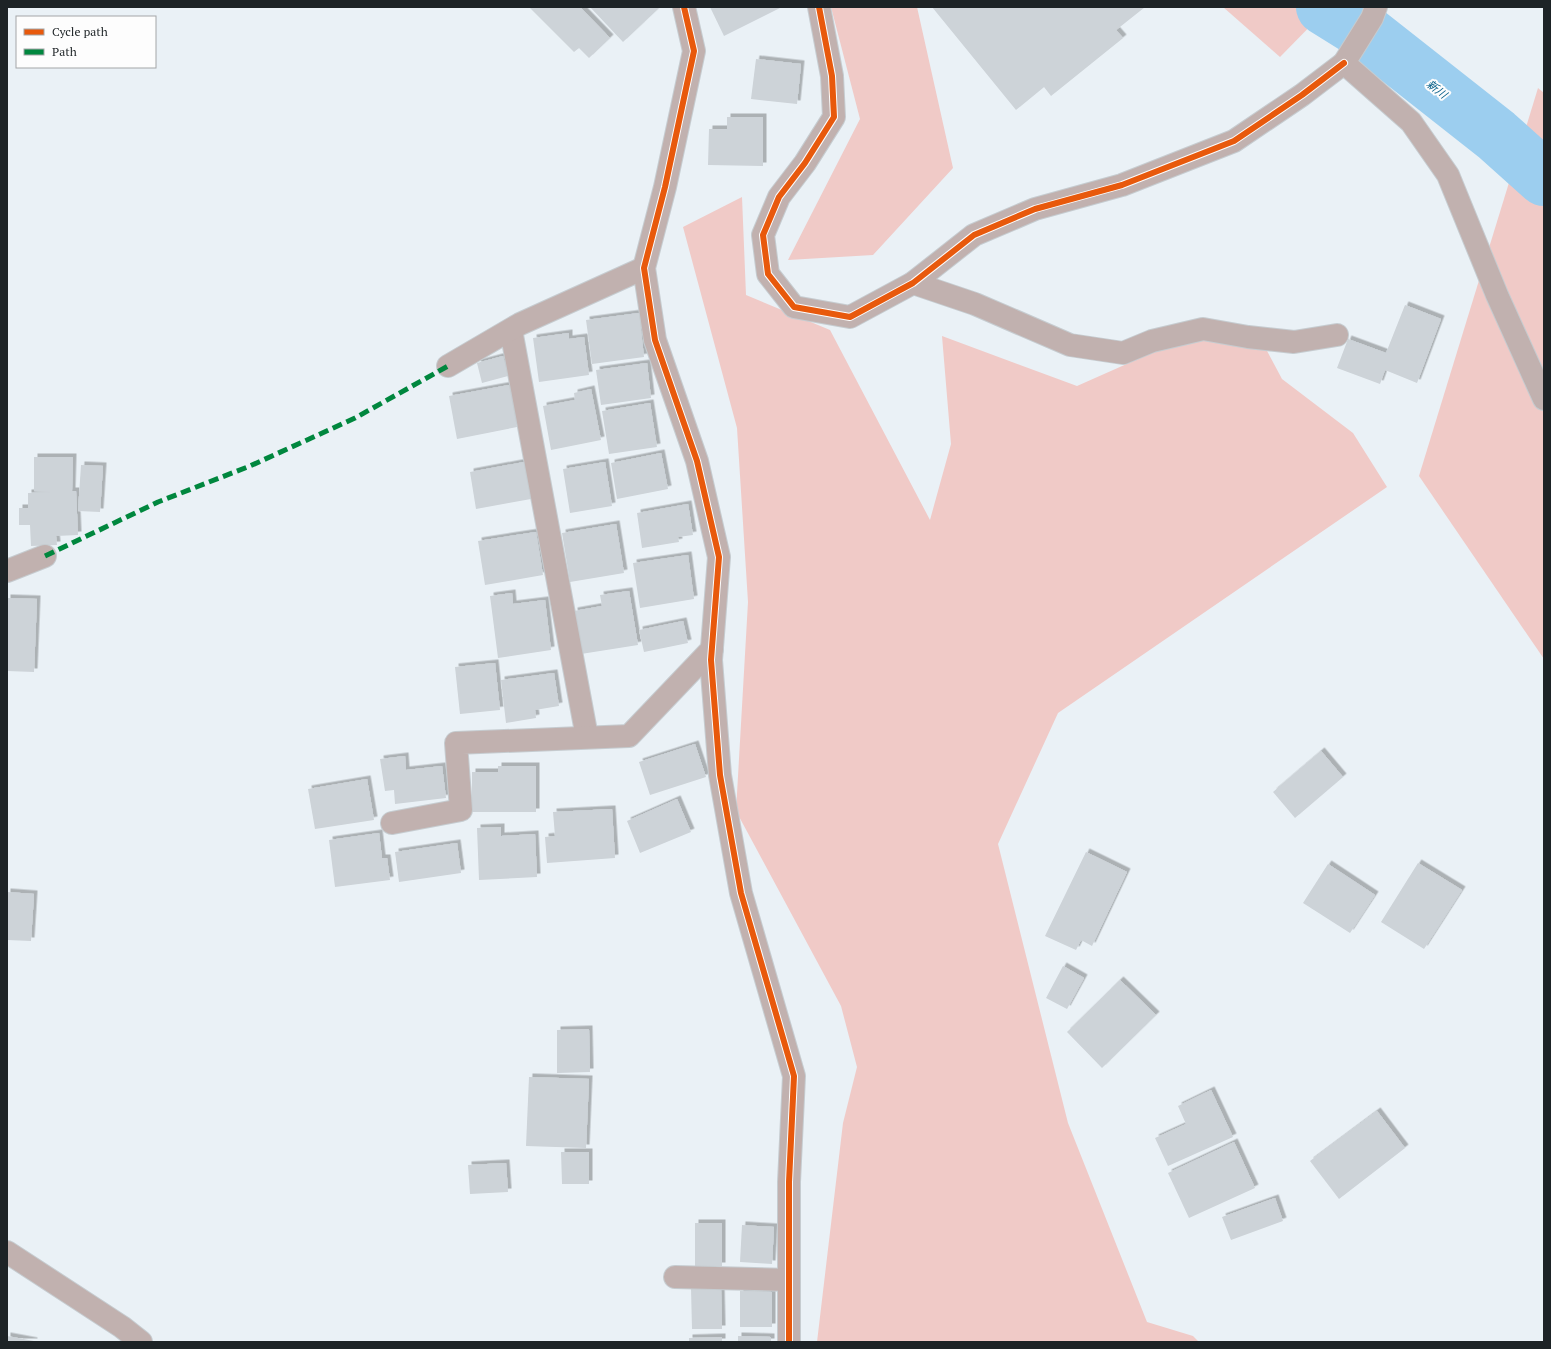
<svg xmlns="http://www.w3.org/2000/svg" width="1551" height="1349" font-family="'PT Serif','Noto Sans JP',serif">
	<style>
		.green { fill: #f0cac7 }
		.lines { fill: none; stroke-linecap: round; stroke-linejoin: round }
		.river { stroke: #9cceef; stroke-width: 56 }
		.building { fill: #cdd3d8; filter: url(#shadow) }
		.minor-casing { stroke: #c6ccd0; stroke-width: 24 }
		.minor { stroke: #c1b1af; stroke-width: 22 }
		.quiet { stroke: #00873e; stroke-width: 5; stroke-dasharray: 10 5; stroke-linecap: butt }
		.cycleway-casing { stroke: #fdfdfd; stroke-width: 8 }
		.cycleway { stroke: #e8590c; stroke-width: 6 }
		.labels { text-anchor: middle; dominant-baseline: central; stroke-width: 4; stroke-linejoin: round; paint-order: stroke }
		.water-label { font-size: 11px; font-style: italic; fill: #055e88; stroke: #fdfdfd }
	</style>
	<defs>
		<filter id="shadow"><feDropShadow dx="3.5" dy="-3.5" stdDeviation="0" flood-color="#0004"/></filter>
	</defs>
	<rect width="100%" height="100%" fill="#eaf1f6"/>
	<g class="green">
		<path d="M 831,7 L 917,7 L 953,168 L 873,255 L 788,260 L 860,119 Z"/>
		<path d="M 1223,7 L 1329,7 L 1280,57 Z"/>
		<path d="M 1538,88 L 1544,93 L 1544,659 L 1419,476 Z"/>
		<path d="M 742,197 L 746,295 L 830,330 L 930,520 L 951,444 L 942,336 L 1077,386 L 1165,347 L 1257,332 L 1282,379 L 1353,433 L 1387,487 L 1058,713 L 998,844 L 1068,1123 L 1147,1322 L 1193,1336 L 1199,1342 L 817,1342 L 843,1123 L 857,1067 L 841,1006 L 736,811 L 748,602 L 737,428 L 683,227 Z"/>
	</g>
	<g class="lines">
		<path class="river" d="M 1324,7 L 1369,35 L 1496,135 L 1544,178"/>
	</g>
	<g class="building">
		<path d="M 529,7 L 580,7 L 610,38 L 589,58 L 579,48 L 574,52 Z"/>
		<path d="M 590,7 L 660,7 L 623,42 Z"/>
		<path d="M 710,7 L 782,7 L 724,36 Z"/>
		<path d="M 932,7 L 1145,7 L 1116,30 L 1123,38 L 1051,96 L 1044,87 L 1016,110 Z"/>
		<path d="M 756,59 L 801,64 L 797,104 L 751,99 Z"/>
		<path d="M 727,117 L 763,117 L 763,166 L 708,165 L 709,129 L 727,129 Z"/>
		<path d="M 1405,305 L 1441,319 L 1417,383 L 1385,370 L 1380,384 L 1337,368 L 1348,339 L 1386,353 Z"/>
		<path d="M 639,313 L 644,357 L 592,364 L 586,320 Z"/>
		<path d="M 569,333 L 569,339 L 584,337 L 589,375 L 539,382 L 533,338 Z"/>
		<path d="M 503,356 L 508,376 L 482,383 L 477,363 Z"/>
		<path d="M 647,363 L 651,398 L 601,405 L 596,370 Z"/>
		<path d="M 509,385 L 517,427 L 457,439 L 449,396 Z"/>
		<path d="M 591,389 L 601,440 L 551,450 L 543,406 L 575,400 L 574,393 Z"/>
		<path d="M 650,403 L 657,447 L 609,454 L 602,411 Z"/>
		<path d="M 661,453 L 668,489 L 617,499 L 611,463 Z"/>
		<path d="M 34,457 L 73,457 L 72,491 L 76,491 L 78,535 L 56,536 L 57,545 L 31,546 L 30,525 L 19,525 L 19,508 L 28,508 L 28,493 L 50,492 L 34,491 Z"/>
		<path d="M 524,462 L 531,499 L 476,509 L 470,472 Z"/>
		<path d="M 605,462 L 612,506 L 570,513 L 563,469 Z"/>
		<path d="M 81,465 L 103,466 L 100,512 L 78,511 Z"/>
		<path d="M 688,504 L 693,535 L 678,537 L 679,542 L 642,548 L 637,513 Z"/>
		<path d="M 616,524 L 624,573 L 570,582 L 562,533 Z"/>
		<path d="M 536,532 L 543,575 L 485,585 L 478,541 Z"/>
		<path d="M 688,555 L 694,599 L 640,608 L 633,563 Z"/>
		<path d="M 629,591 L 638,645 L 581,654 L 574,611 L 602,606 L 600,595 Z"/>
		<path d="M 512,593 L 513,604 L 545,600 L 551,650 L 498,658 L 490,596 Z"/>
		<path d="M 7,598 L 37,599 L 34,672 L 7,671 Z"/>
		<path d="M 683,621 L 688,643 L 644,652 L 639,630 Z"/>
		<path d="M 495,663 L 500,710 L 460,714 L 455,667 Z"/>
		<path d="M 554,673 L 559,706 L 535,710 L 536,718 L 506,723 L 501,680 Z"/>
		<path d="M 695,744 L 706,777 L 650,795 L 639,762 Z"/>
		<path d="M 1321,751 L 1343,777 L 1295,818 L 1273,792 Z"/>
		<path d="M 405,756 L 406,770 L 442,766 L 446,798 L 395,804 L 394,790 L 385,791 L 380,759 Z"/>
		<path d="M 498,766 L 536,766 L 536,812 L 472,812 L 472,772 L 498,772 Z"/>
		<path d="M 367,779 L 374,820 L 315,829 L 308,789 Z"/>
		<path d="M 677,799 L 691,832 L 640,853 L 627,821 Z"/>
		<path d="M 612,809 L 615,858 L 547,863 L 545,837 L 555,836 L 553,812 Z"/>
		<path d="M 501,827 L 501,836 L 535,834 L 537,877 L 479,880 L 477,828 Z"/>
		<path d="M 379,833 L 382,858 L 387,858 L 390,880 L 335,887 L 329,840 Z"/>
		<path d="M 457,843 L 461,873 L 399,882 L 395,852 Z"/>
		<path d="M 1086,852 L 1127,872 L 1092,946 L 1081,940 L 1076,950 L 1045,936 Z"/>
		<path d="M 1418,863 L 1462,890 L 1424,949 L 1381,922 Z"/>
		<path d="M 1328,864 L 1375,895 L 1350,933 L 1303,903 Z"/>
		<path d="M 7,892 L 34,894 L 31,941 L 7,940 Z"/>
		<path d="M 1063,966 L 1084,978 L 1067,1009 L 1046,998 Z"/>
		<path d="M 1120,980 L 1156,1015 L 1102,1068 L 1067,1032 Z"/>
		<path d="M 589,1029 L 590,1072 L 557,1073 L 557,1030 Z"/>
		<path d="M 529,1077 L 589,1079 L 586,1148 L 526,1146 Z"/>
		<path d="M 1211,1090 L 1233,1137 L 1168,1166 L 1155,1138 L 1186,1124 L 1178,1106 Z"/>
		<path d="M 1377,1111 L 1405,1148 L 1339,1199 L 1310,1161 Z"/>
		<path d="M 1234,1142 L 1255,1188 L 1189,1218 L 1168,1173 Z"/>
		<path d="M 561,1152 L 589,1152 L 589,1184 L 562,1184 Z"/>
		<path d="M 506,1163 L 508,1192 L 470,1194 L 468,1165 Z"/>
		<path d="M 1275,1198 L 1283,1221 L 1231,1240 L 1222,1217 Z"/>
		<rect x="695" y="1223" width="27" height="43"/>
		<path d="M 742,1225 L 774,1227 L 772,1264 L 740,1262 Z"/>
		<path d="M 691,1288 L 721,1288 L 722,1329 L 692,1329 Z"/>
		<path d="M 740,1291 L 772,1292 L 772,1327 L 740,1327 Z"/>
		<path d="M 7,1336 L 34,1341 L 34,1342 L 7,1342 Z"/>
		<path d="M 738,1336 L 771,1337 L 771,1342 L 738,1342 Z"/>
		<path d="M 722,1337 L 722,1342 L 689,1342 L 689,1338 Z"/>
	</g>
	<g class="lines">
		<defs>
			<g id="minor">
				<path d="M 684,7 L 694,51 L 665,187 L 644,268 L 655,340 L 697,461 L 719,557 L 711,660 L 720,775 L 741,893 L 794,1076 L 789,1182 L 789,1342"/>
				<path d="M 819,7 L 832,76 L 834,117 L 805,163 L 779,197 L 763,235 L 768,274 L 794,307 L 850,317 L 913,283 L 974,235 L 1035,209 L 1122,185 L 1234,141 L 1302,95 L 1344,63"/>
				<path d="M 1376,7 L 1372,18 L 1344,63 L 1411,122 L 1448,175 L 1497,295 L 1544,399"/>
				<path d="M 913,283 L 975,304 L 1070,345 L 1123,353 L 1152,341 L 1203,329 L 1248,337 L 1294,342 L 1337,335"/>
				<path d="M 511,330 L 587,737"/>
				<path d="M 448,366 L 520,324 L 644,268"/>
				<path d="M 7,571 L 45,556"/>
				<path d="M 392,823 L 461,810 L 456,743 L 629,736 L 712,649"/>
				<path d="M 7,1252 L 122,1327 L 141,1342"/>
				<path d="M 675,1277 L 789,1280"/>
			</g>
		</defs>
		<use href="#minor" class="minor-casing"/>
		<use href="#minor" class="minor"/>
		<path class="quiet" d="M 45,556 L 158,502 L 250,466 L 355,418 L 448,366"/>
		<defs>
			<g id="cycleway">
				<path d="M 684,7 L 694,51 L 665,187 L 644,268 L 655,340 L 697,461 L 719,557 L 711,660 L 720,775 L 741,893 L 794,1076 L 789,1182 L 789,1342"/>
				<path d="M 819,7 L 832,76 L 834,117 L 805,163 L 779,197 L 763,235 L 768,274 L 794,307 L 850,317 L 913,283 L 974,235 L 1035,209 L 1122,185 L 1234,141 L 1302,95 L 1344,63"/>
			</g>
		</defs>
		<use href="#cycleway" class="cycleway-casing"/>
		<use href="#cycleway" class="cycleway"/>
	</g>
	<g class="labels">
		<g class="water-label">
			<text transform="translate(1437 89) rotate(38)">新川</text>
		</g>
	</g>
	<rect width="1551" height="1349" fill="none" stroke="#1d2326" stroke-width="16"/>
	<rect x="16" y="16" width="140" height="52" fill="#fdfdfd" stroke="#a3a6a7"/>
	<rect x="24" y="29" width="20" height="6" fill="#e8590c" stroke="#a3a6a7"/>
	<text x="52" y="36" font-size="12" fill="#1d2326">Cycle path</text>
	<rect x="24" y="49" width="20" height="6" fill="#00873e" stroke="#a3a6a7"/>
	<text x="52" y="56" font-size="12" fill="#1d2326">Path</text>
</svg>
